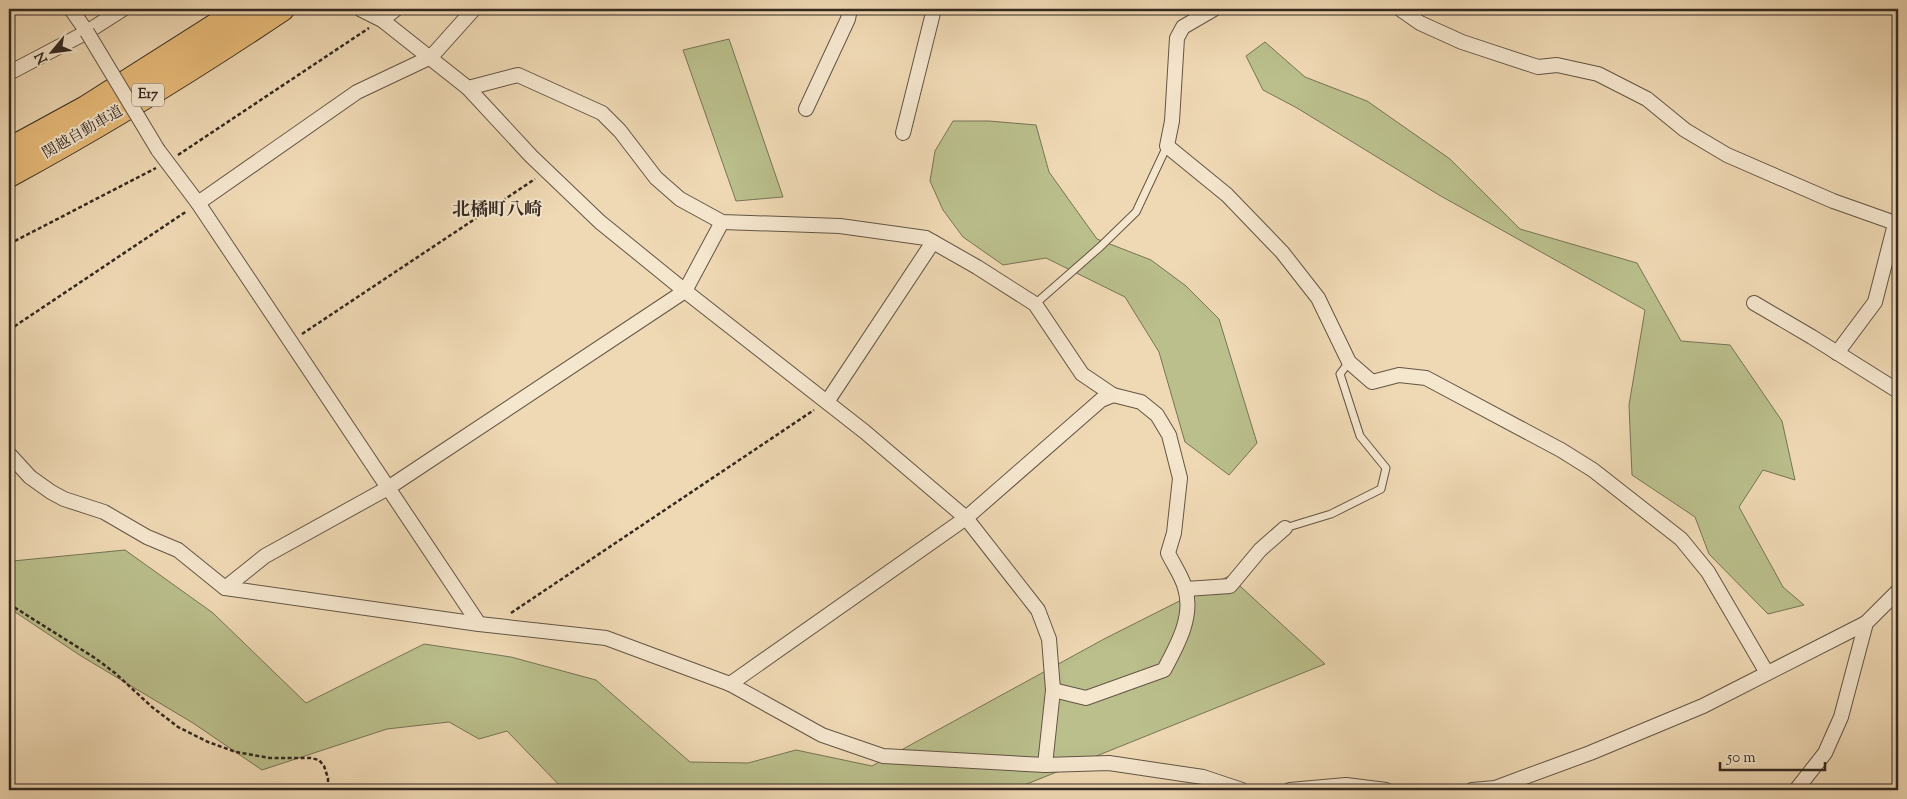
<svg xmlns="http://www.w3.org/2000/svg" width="1907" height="799" font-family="'Sorts Mill Goudy','Noto Serif JP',serif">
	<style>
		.green { fill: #babf8c; stroke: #777456 }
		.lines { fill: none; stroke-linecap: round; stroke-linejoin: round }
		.lane-casing { stroke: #635545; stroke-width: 9 }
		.street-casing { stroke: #635545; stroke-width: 16 }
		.highway-casing { stroke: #342920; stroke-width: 26 }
		.path { stroke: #342920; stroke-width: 2.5; stroke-dasharray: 4 2.5; stroke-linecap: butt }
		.lane { stroke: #f5e6ce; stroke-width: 7 }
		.street { stroke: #f5e6ce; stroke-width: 14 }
		.highway { stroke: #e8bc7a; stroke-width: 24 }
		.street-bridge-casing { stroke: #635545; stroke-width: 16; stroke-linecap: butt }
		.street-bridge { stroke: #f5e6ce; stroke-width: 14 }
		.labels { text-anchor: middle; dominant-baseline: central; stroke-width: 4; stroke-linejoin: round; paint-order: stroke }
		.shield { fill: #f5e6ce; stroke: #6e6254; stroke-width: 1 }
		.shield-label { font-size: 14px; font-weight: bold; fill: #342920 }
		.street-label { font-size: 15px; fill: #342920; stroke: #f5e6ce }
		.quarter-label { font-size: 18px; font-weight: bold; fill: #342920; stroke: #f5e6ce }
	</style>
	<rect width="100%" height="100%" fill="#efd9b4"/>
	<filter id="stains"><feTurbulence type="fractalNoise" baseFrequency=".004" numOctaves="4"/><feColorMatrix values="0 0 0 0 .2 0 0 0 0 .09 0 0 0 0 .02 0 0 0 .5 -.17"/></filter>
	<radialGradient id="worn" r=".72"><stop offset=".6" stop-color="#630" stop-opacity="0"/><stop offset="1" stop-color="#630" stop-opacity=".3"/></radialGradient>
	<g class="green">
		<path d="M 729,39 L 783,197 L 736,201 L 683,50 Z"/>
		<path d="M 1265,42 L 1305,77 L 1367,101 L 1450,159 L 1520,229 L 1637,263 L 1681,341 L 1730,345 L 1782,421 L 1795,480 L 1763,470 L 1739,507 L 1783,587 L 1804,605 L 1768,614 L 1709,554 L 1695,517 L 1632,475 L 1629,405 L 1645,310 L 1439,195 L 1297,108 L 1263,90 L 1246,56 Z"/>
		<path d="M 953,121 L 989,121 L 1036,125 L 1049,172 L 1097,239 L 1151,260 L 1186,286 L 1219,319 L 1257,443 L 1229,475 L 1185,442 L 1159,352 L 1125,297 L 1046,258 L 1003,265 L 963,237 L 943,210 L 930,181 L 935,151 Z"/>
		<path d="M 125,550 L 213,613 L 306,703 L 424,644 L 511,657 L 596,680 L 690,762 L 748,763 L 796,750 L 872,766 L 1104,639 L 1229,576 L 1325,664 L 1012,790 L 564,790 L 507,731 L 479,739 L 449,722 L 387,729 L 262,770 L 193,723 L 81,656 L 9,608 L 9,557 L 13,561 Z"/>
	</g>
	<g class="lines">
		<defs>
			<g id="lane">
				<path d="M 1035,304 L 1100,247 L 1136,212 L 1167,146"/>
				<path d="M 1285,528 L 1331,514 L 1381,489 L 1386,468 L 1360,436 L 1340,374 L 1349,362"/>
			</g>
			<g id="street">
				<path d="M 71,9 L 87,32"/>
				<path d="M 360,9 L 382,20 L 468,88 L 518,75 L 602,113 L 620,131 L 656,178 L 680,199 L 722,222 L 840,226 L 926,238 L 977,267 L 1035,304 L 1082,374 L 1113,395 L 1141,402 L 1157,415 L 1169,435 L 1180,478 L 1174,533 L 1168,553 C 1173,564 1182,576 1185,588 C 1194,616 1177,646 1164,670 L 1086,698 L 1053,690"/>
				<path d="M 1214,9 L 1183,27 L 1177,38 L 1172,121 L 1167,146 L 1227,195 L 1282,252 L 1318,298 L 1349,362 L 1372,382 L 1399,375 L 1426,378 L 1561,450 L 1593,470 L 1681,539 L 1708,572 L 1767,673"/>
				<path d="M 1400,9 L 1420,23 L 1462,42 L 1538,67 L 1557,65 L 1598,74 L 1647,99 L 1685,130 L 1727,155 L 1833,201 L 1898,224"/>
				<path d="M 382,20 L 396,9"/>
				<path d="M 9,73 L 87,32 L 123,9"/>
				<path d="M 468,88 L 531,156 L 600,222 L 685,291 L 865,432 L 966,518 L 1038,610 L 1049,639 L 1053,690 L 1045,765"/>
				<path d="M 806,109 L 848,19 L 850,9"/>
				<path d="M 903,133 L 934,9"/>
				<path d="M 158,150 L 198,203 L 479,624"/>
				<path d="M 198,203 L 357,92 L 431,57 L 474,9"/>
				<path d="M 1754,303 L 1812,337 L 1898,391"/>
				<path d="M 1837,353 L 1875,302 L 1895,224"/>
				<path d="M 827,402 L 933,242"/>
				<path d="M 9,454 L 30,477 L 51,492 L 64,499 L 104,512 L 147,537 L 178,550 L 225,588 L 479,624 L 606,638 L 730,684 L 822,735 L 883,756 L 1045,765 L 1109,763 L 1203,777 L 1242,790"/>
				<path d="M 225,588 L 265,556 L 388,488 L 685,291 L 722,222"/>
				<path d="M 1186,589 L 1230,586 L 1260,550 L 1285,528"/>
				<path d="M 730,684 L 966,518 L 1101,400 L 1113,395"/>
				<path d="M 1290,790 L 1346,785 L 1386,790"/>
				<path d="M 1472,790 L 1495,788 L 1590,753 L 1703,706 L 1866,623"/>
				<path d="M 1796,790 L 1825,753 L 1841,717 L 1866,623 L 1898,591"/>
			</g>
			<g id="highway">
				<path d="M 9,150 L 86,108 L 242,9"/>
				<path d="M 9,175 C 103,124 194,68 282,9"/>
			</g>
		</defs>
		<use href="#lane" class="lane-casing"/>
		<use href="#street" class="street-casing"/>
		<use href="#highway" class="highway-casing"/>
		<g class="path">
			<path d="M 178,155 L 369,28"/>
			<path d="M 9,244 L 156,168"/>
			<path d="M 9,330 L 187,211"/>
			<path d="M 302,334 L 535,179"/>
			<path d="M 9,604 L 95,658 L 115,673 L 152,707 L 178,727 L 208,742 L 236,752 L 270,758 L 311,758 L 319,760 L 324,766 L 328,778 L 328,790"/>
			<path d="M 511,613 L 814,410"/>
		</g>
		<use href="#lane" class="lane"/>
		<use href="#street" class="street"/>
		<use href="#highway" class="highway"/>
		<defs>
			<path id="street-bridge" d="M 87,32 L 158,150"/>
		</defs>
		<use href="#street-bridge" class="street-bridge-casing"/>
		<use href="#street-bridge" class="street-bridge"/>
	</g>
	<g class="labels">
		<rect class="shield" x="132" y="83.5" width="32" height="23" rx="4"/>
		<g class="shield-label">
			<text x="148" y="95">E17</text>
		</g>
		<g class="street-label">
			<text transform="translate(83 133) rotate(-30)">関越自動車道</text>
		</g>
		<g class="quarter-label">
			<text x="497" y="211">北橘町八崎</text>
		</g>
	</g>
	<rect width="1907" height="799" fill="none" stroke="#efd9b4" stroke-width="30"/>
	<rect x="10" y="10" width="1887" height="779" fill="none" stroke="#342920" stroke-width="2.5"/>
	<rect x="15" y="15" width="1877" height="769" fill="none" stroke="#342920"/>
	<g transform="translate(52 52) rotate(241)" stroke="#f5e6ce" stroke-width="4" paint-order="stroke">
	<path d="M0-4L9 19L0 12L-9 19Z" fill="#342920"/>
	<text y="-8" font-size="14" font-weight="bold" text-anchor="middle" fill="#342920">N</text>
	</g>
	<path d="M1720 762v8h105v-8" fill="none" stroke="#342920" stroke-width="2.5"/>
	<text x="1727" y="762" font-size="15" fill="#342920" stroke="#f5e6ce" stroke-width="4" paint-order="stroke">50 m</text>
	<rect width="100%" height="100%" filter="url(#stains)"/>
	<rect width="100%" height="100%" fill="url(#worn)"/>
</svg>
